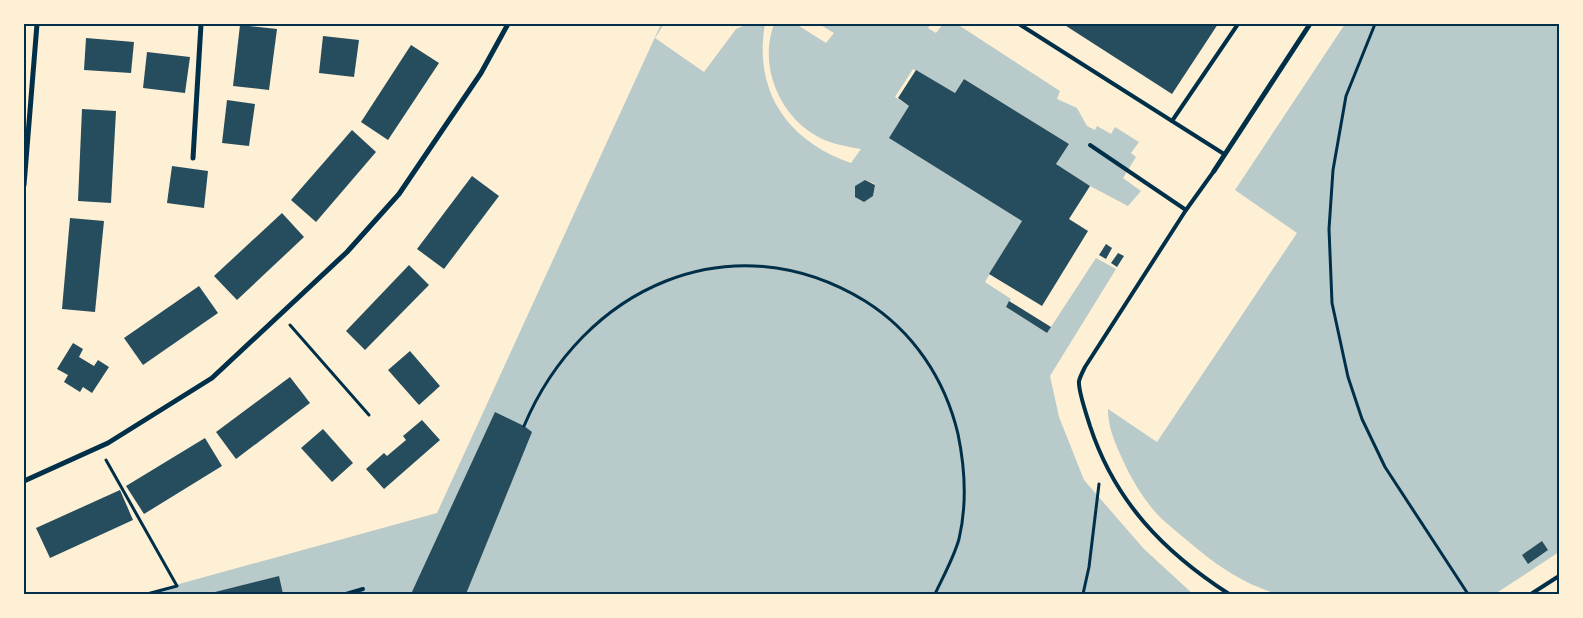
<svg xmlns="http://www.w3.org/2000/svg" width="1583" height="618" font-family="Helvetica,sans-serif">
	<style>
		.green { fill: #b9caca; fill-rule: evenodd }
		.building { fill: #264d5e }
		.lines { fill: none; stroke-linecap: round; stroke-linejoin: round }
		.path { stroke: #003049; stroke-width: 3 }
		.service { stroke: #003049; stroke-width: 4 }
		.minor { stroke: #003049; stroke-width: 5 }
		.neatline { fill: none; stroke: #003049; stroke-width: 2 }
	</style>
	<rect width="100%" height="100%" fill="#fdf0d5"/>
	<g class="green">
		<path d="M 661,24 L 664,24 L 655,38 L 704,72 L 736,29 L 748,24 L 765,24 C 753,92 788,141 851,163 L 861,149 C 849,147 838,145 827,141 C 783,124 757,69 774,24 L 796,24 L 826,43 L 834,33 L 819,24 L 931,24 L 928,28 L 936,33 L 943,24 L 957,24 L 1060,91 L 1057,99 L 1077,108 L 1087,126 L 1095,130 L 1097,126 L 1111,134 L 1115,127 L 1139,142 L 1131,153 L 1136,157 L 1123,178 L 1141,191 L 1128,206 L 1090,186 L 1056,164 L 1069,144 L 964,79 L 955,93 L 913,69 L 895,97 L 909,106 L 1022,221 L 985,282 L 1011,299 L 1006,307 L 1047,333 L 1096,258 L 1116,269 L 1050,376 L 1059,417 L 1084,480 L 1144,549 L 1193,594 L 143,594 L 437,513 ZM 865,180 L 875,184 L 873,196 L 855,197 L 855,186 Z"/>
		<path d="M 1345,24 L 1559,24 L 1559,552 L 1495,594 L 1277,594 C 1237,581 1215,564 1183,537 C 1171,527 1157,516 1148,503 C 1137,489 1128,472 1121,456 C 1114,441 1108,426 1108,409 L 1157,442 L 1297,233 L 1235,190 Z"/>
	</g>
	<g class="building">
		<path d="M 1063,24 L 1218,24 L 1172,94 Z"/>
		<path d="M 240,25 L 277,29 L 269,90 L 233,86 Z"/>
		<path d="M 323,36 L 359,40 L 354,77 L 319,73 Z"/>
		<path d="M 86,38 L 134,42 L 131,73 L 84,70 Z"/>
		<path d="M 411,45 L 439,63 L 388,140 L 361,122 Z"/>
		<path d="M 147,52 L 190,57 L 185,93 L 143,88 Z"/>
		<path d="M 916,70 L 955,93 L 964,79 L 1069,144 L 1056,164 L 1090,186 L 1069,219 L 1088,231 L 1042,306 L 989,274 L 1022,221 L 889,138 L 909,106 L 898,98 Z"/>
		<path d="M 227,100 L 255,104 L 249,146 L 222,143 Z"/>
		<path d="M 82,109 L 116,111 L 111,203 L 78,201 Z"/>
		<path d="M 352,130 L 376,152 L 316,222 L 291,200 Z"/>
		<path d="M 172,166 L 208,171 L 204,208 L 167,203 Z"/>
		<path d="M 472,176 L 499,196 L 444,269 L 417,249 Z"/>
		<path d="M 865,180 L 875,185 L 873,196 L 864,202 L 855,197 L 855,186 Z"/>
		<path d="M 282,213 L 304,237 L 237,300 L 214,276 Z"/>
		<path d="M 70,218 L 104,221 L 95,312 L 62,309 Z"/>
		<path d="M 1106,244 L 1112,248 L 1106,259 L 1099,255 Z"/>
		<path d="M 1118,253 L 1124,256 L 1117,267 L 1111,263 Z"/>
		<path d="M 409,265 L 429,285 L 365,350 L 346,331 Z"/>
		<path d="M 199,286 L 218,313 L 143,365 L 124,338 Z"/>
		<path d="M 1009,301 L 1051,327 L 1047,333 L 1006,307 Z"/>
		<path d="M 73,343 L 83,349 L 79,357 L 94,366 L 98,360 L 109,367 L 92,393 L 83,387 L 80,392 L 64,382 L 68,375 L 57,369 Z"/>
		<path d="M 410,351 L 440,386 L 419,405 L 388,370 Z"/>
		<path d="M 290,377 L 310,403 L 236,459 L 216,432 Z"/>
		<path d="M 495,412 L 524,426 L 532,432 L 466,594 L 411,594 Z"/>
		<path d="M 422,420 L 440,440 L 384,489 L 366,469 L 384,453 L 387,456 L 406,440 L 403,436 Z"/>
		<path d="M 323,429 L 353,463 L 332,482 L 301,448 Z"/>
		<path d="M 205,438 L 222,466 L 144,514 L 126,486 Z"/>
		<path d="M 120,490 L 133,520 L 50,558 L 36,528 Z"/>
		<path d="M 1542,541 L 1548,550 L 1528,564 L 1522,555 Z"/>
		<path d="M 279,576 L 283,594 L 207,594 Z"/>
	</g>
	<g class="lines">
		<g class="path">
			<path d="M 1375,24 L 1346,96 L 1333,170 L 1329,229 L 1332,303 L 1348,377 L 1362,419 L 1385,467 L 1468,594"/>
			<path d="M 290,325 L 369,415"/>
			<path d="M 524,426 C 582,288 731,219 865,301 C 913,331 945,379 958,434 C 965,468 967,505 959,539 C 954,557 943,577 935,594"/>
			<path d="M 106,460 L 177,586 L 147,594"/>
			<path d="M 1083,594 L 1089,567 L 1099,484"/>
		</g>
		<g class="service">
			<path d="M 1019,24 L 1224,154"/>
			<path d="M 1172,121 L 1238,24"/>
			<path d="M 1090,145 L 1186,210"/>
			<path d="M 1214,171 L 1186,210 L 1085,367 C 1083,371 1080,377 1079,381 C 1078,391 1087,416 1090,426 C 1115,502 1164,552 1229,594"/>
			<path d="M 346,594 L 363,589"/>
			<path d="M 1531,594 L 1559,576"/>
		</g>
		<g class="minor">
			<path d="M 193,158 L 201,24"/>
			<path d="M 1214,171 L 1310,24"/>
			<path d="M 24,185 L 37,24"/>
			<path d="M 24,481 L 108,443 L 212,378 L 347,252 L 399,194 L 481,73 L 508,24"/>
		</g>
	</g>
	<rect width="1583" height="618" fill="none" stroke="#fdf0d5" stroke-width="50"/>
	<rect x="25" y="25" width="1533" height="568" class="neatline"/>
</svg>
